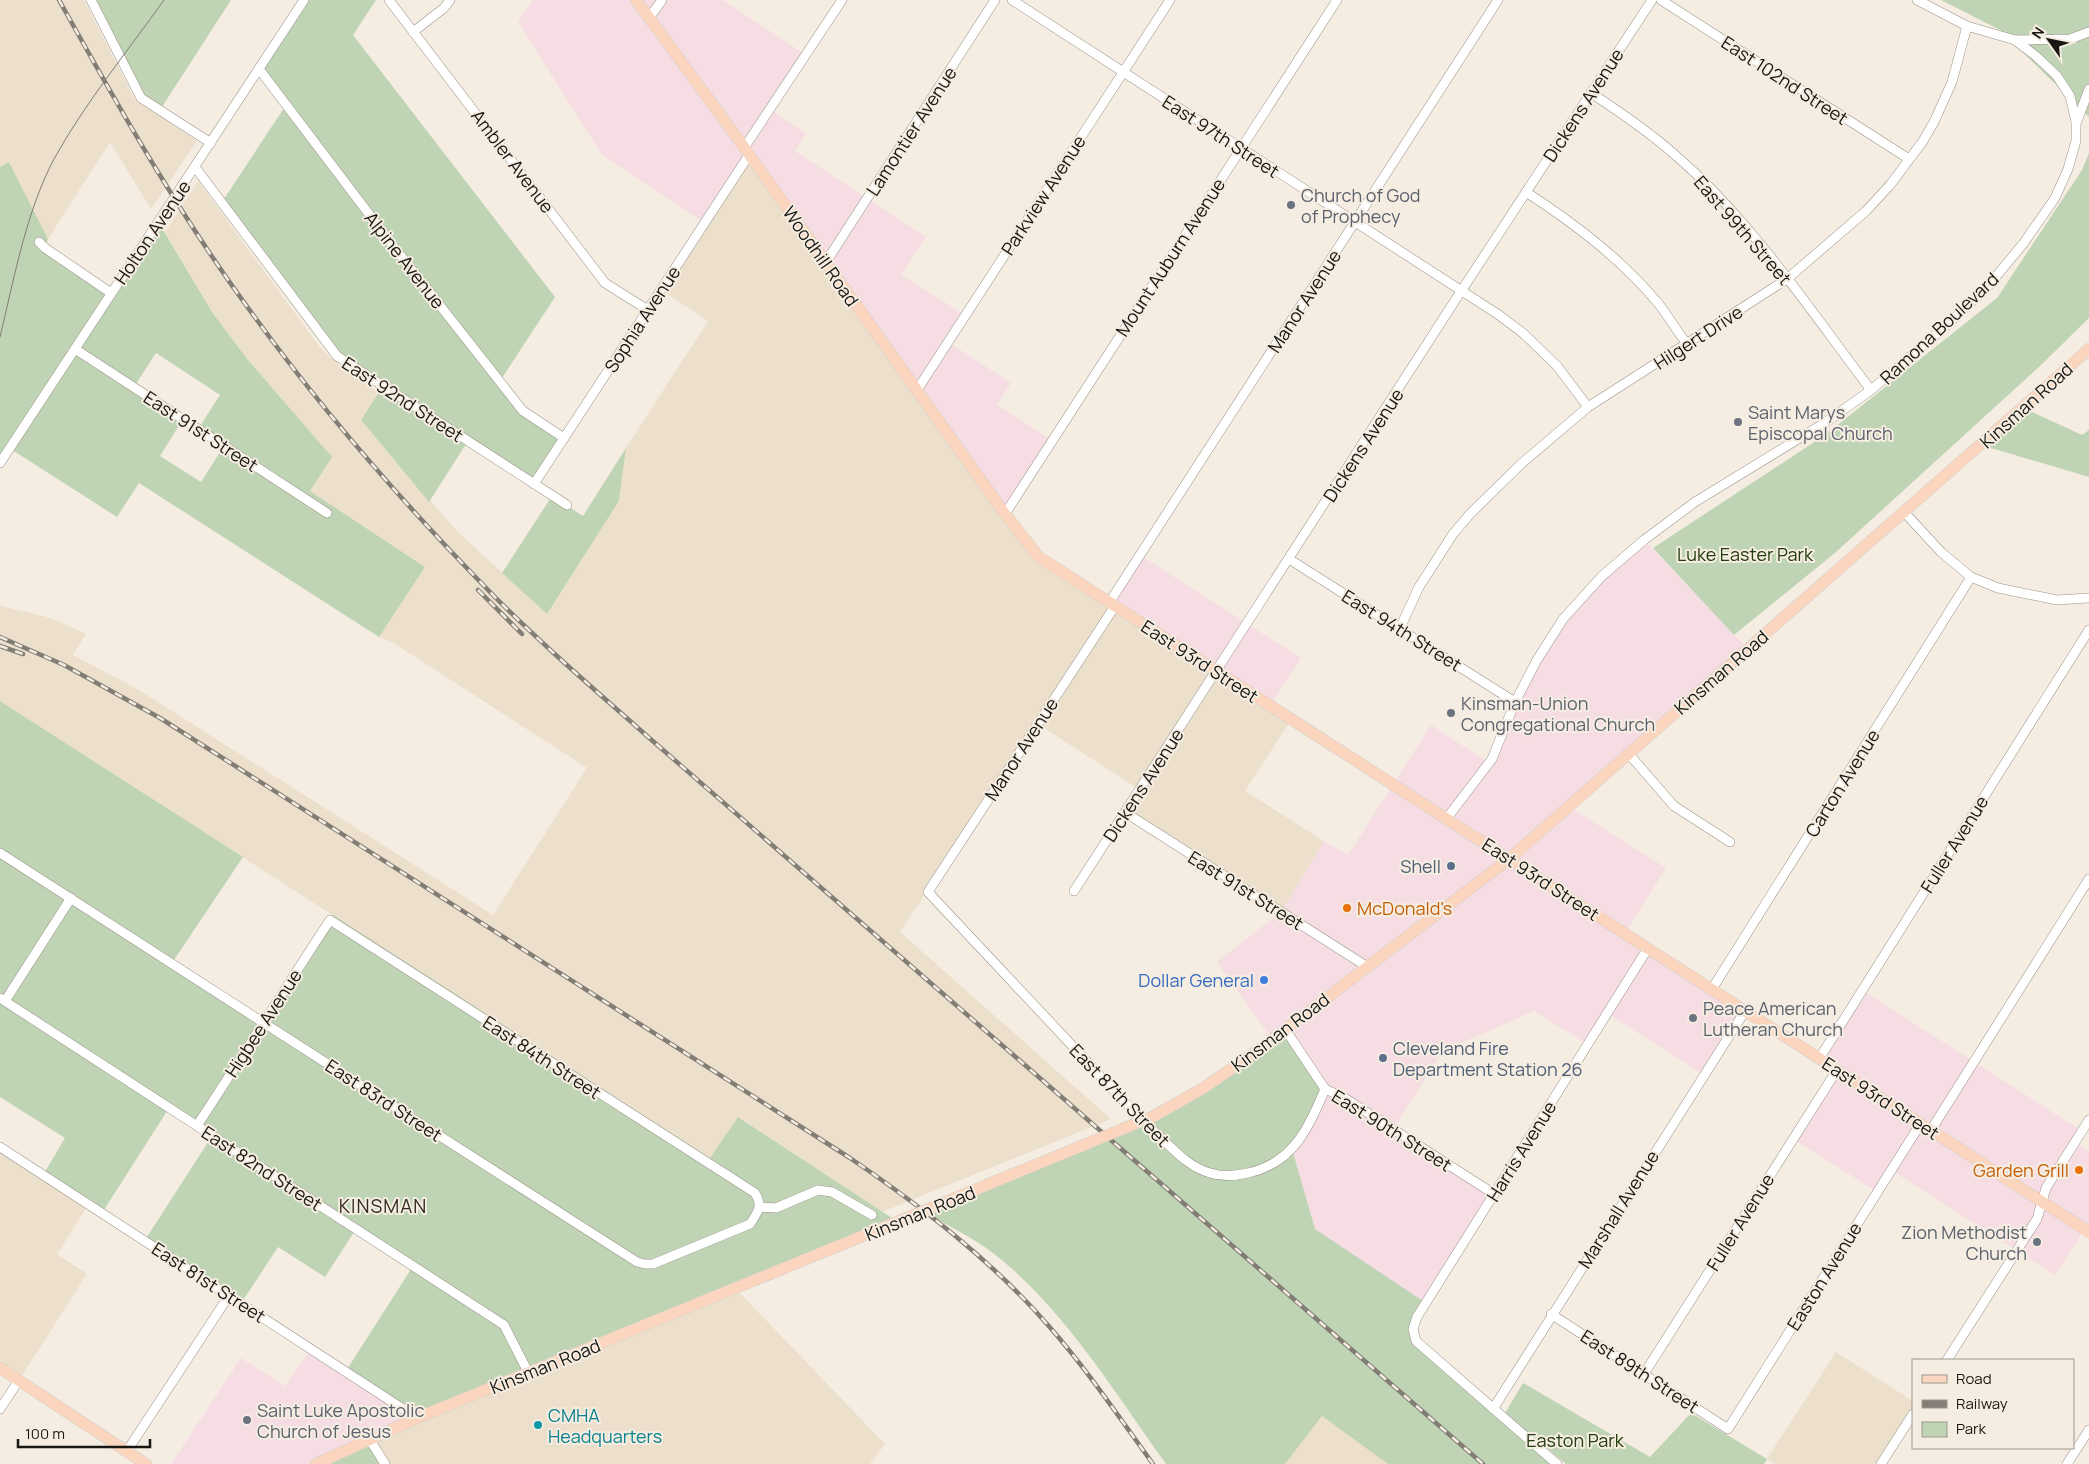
<svg xmlns="http://www.w3.org/2000/svg" width="2089" height="1464" font-family="Manrope,sans-serif">
	<style>
		.commercial { fill: #f6dde4 }
		.built { fill: #ece0cd }
		.green { fill: #bfd4b4; fill-rule: evenodd }
		.lines { fill: none; stroke-linecap: round; stroke-linejoin: round }
		.minor-casing { stroke: #9a9287; stroke-width: 10 }
		.major-casing { stroke: #d1d1d0; stroke-width: 12 }
		.minor { stroke: #fff; stroke-width: 9 }
		.major { stroke: #fcd5be; stroke-width: 11 }
		.tram { stroke: #827d75; stroke-width: 1 }
		.rail-casing { stroke: #827d75; stroke-width: 4.5 }
		.rail { stroke: #f5ede1; stroke-width: 2.5; stroke-dasharray: 8; stroke-linecap: butt }
		.major-bridge-casing { stroke: #d1d1d0; stroke-width: 12; stroke-linecap: butt }
		.major-bridge { stroke: #fcd5be; stroke-width: 11 }
		.worship-dot { fill: #6b7280; stroke: #f5ede1; stroke-width: 2 }
		.service-dot { fill: #5c6f8a; stroke: #f5ede1; stroke-width: 2 }
		.food-dot { fill: #e8710a; stroke: #f5ede1; stroke-width: 2 }
		.shop-dot { fill: #3f7fe0; stroke: #f5ede1; stroke-width: 2 }
		.culture-dot { fill: #0f9aa8; stroke: #f5ede1; stroke-width: 2 }
		.labels { text-anchor: middle; dominant-baseline: central; stroke-width: 4; stroke-linejoin: round; paint-order: stroke }
		.street-label { font-size: 18px; fill: #191712; stroke: #f5ede1 }
		.worship-label { font-size: 18px; fill: #5b616d; stroke: #f5ede1; text-anchor: start }
		.park-label { font-size: 18px; fill: #223c0d; stroke: #f5ede1 }
		.service-label { font-size: 18px; fill: #4e5e75; stroke: #f5ede1; text-anchor: end }
		.food-label { font-size: 18px; fill: #c56008; stroke: #f5ede1; text-anchor: start }
		.shop-label { font-size: 18px; fill: #366cbe; stroke: #f5ede1; text-anchor: end }
		.culture-label { font-size: 18px; fill: #0d838f; stroke: #f5ede1; text-anchor: start }
		.neighbourhood-label { font-size: 19px; letter-spacing: 1px; fill: #332d23; stroke: #f5ede1 }
	</style>
	<rect width="100%" height="100%" fill="#f5ede1"/>
	<g class="commercial">
		<path d="M 533,0 L 723,0 L 806,55 L 770,109 L 806,134 L 795,151 L 926,237 L 901,275 L 965,315 L 948,342 L 1011,383 L 997,405 L 1052,440 L 1005,514 L 705,223 L 602,155 L 518,22 Z"/>
		<path d="M 1644,540 L 1748,649 L 1568,806 L 1666,868 L 1625,933 L 1745,1011 L 1704,1075 L 1607,1013 L 1587,1044 L 1534,1011 L 1443,1051 L 1393,1129 L 1494,1194 L 1426,1303 L 1315,1229 L 1292,1149 L 1272,1039 L 1217,962 L 1281,912 L 1324,841 L 1348,855 L 1431,725 L 1489,763 L 1515,702 L 1563,619 Z"/>
		<path d="M 1140,555 L 1301,658 L 1270,706 L 1109,603 Z"/>
		<path d="M 1862,990 L 2082,1131 L 2075,1142 L 2089,1152 L 2089,1232 L 2085,1229 L 2055,1275 L 1891,1170 L 1877,1192 L 1793,1139 L 1837,1070 L 1819,1059 Z"/>
		<path d="M 311,1348 L 417,1418 L 316,1464 L 171,1464 L 241,1358 L 285,1386 Z"/>
	</g>
	<g class="built">
		<path d="M 0,0 L 84,0 L 135,100 L 197,141 L 151,209 L 110,142 L 48,239 L 9,162 L 0,167 Z"/>
		<path d="M 749,155 L 1039,557 L 1291,720 L 1245,791 L 1324,841 L 1281,912 L 1126,813 L 1140,790 L 1038,724 L 900,932 L 1111,1119 L 882,1212 L 739,1117 L 710,1158 L 0,701 L 0,606 L 44,616 L 65,624 L 86,634 L 73,655 L 139,690 L 493,915 L 587,768 L 392,642 L 379,637 L 425,567 L 310,491 L 282,401 L 248,360 L 212,312 L 165,232 L 198,181 L 322,350 L 340,366 L 380,393 L 361,420 L 392,458 L 457,531 L 547,614 L 619,501 L 626,448 L 708,321 L 661,290 Z"/>
		<path d="M 0,1147 L 89,1204 L 57,1254 L 87,1274 L 19,1380 L 0,1368 Z"/>
		<path d="M 735,1288 L 885,1444 L 870,1464 L 385,1464 L 370,1440 Z"/>
		<path d="M 1836,1352 L 1913,1401 L 1913,1414 L 1881,1464 L 1775,1464 L 1767,1459 Z"/>
		<path d="M 1335,1399 L 1420,1464 L 1285,1464 Z"/>
	</g>
	<g class="green">
		<path d="M 95,0 L 231,0 L 160,110 L 141,98 Z"/>
		<path d="M 304,0 L 376,0 L 353,35 L 555,297 L 500,381 L 523,411 L 564,438 L 534,484 L 468,441 L 429,502 L 361,420 L 383,386 L 337,356 L 222,202 L 286,105 L 259,69 Z"/>
		<path d="M 1941,0 L 2089,0 L 2089,117 L 2000,30 Z"/>
		<path d="M 2089,153 L 2089,318 L 2040,366 L 1836,552 L 1734,635 L 1653,548 L 1825,435 L 1997,298 L 2082,170 Z"/>
		<path d="M 9,162 L 48,239 L 45,248 L 111,293 L 159,223 L 212,312 L 248,360 L 332,457 L 310,491 L 425,567 L 379,637 L 139,483 L 117,517 L 9,448 L 0,463 L 0,167 ZM 156,353 L 220,395 L 198,429 L 224,446 L 201,482 L 160,456 L 183,419 L 134,387 Z"/>
		<path d="M 2023,408 L 2082,435 L 2089,430 L 2089,477 L 1981,445 Z"/>
		<path d="M 626,448 L 619,501 L 547,614 L 502,573 L 552,496 L 583,516 Z"/>
		<path d="M 0,701 L 243,857 L 172,963 L 263,1022 L 333,915 L 710,1158 L 738,1117 L 898,1222 L 417,1418 L 346,1371 L 413,1266 L 356,1229 L 325,1277 L 278,1247 L 242,1302 L 145,1240 L 212,1136 L 169,1108 L 102,1213 L 43,1175 L 65,1138 L 0,1097 Z"/>
		<path d="M 1285,1029 L 1325,1089 L 1292,1149 L 1315,1229 L 1426,1303 L 1417,1317 L 1416,1341 L 1557,1464 L 1388,1464 L 1322,1416 L 1285,1464 L 1166,1464 C 1116,1394 1062,1306 993,1253 C 972,1237 947,1225 924,1212 L 1154,1116 Z"/>
		<path d="M 1523,1383 L 1650,1457 L 1691,1413 L 1767,1459 L 1764,1464 L 1566,1464 L 1505,1413 Z"/>
		<path d="M 370,1440 L 385,1464 L 316,1464 Z"/>
	</g>
	<g class="lines">
		<defs>
			<g id="minor">
				<path d="M 91,0 L 141,98 L 211,143"/>
				<path d="M 389,0 L 605,283 L 648,310"/>
				<path d="M 1012,0 L 1499,315 L 1524,334 L 1557,366 L 1588,407"/>
				<path d="M 1661,0 L 1909,159"/>
				<path d="M 1917,0 L 1967,26 L 2015,40 L 2037,57 L 2057,76 L 2070,96 L 2076,122"/>
				<path d="M 649,18 L 662,0"/>
				<path d="M 413,32 L 444,8 L 450,0"/>
				<path d="M 2015,40 L 2070,39 L 2089,32"/>
				<path d="M 259,69 L 394,247 L 523,411 L 564,438"/>
				<path d="M 1591,93 C 1620,112 1648,131 1674,154 C 1752,221 1809,309 1871,390"/>
				<path d="M 744,148 L 842,0"/>
				<path d="M 195,167 L 337,356 L 567,505"/>
				<path d="M 1526,192 C 1575,224 1620,258 1658,303 C 1668,316 1677,331 1687,344"/>
				<path d="M 39,242 L 45,248 L 111,293"/>
				<path d="M 826,262 L 995,0"/>
				<path d="M 75,349 L 327,513"/>
				<path d="M 917,390 L 1170,0"/>
				<path d="M 0,463 L 304,0"/>
				<path d="M 534,484 L 749,155"/>
				<path d="M 1905,513 L 1941,552 L 1971,577 L 1998,588 L 2057,600 L 2089,598"/>
				<path d="M 1005,514 L 1337,0"/>
				<path d="M 1289,559 L 1515,702"/>
				<path d="M 1109,603 L 1498,0"/>
				<path d="M 1115,606 L 928,892 C 979,946 1029,1000 1080,1054 C 1106,1082 1131,1110 1159,1136 C 1175,1151 1189,1167 1210,1173 C 1222,1177 1235,1176 1248,1173 C 1293,1163 1309,1128 1325,1089"/>
				<path d="M 1400,628 L 1419,587 L 1453,534 L 1470,514 L 1521,464 L 1588,407 L 1787,279 L 1866,211 L 1890,185 L 1923,141 L 1934,122 L 1952,82 L 1967,26"/>
				<path d="M 1628,753 L 1674,806 L 1730,842"/>
				<path d="M 1126,813 L 1366,966"/>
				<path d="M 1447,818 L 1492,759 L 1515,702 L 1537,660 L 1563,619 L 1602,576 L 1644,540 L 1695,502 L 1826,422 L 1871,390 L 1947,325 L 1988,286 L 2023,244 L 2055,198 L 2068,169 L 2076,141 L 2076,124 L 2089,89"/>
				<path d="M 0,853 C 212,989 424,1127 637,1262 L 645,1264 L 653,1264 L 750,1224 C 758,1212 763,1206 755,1193 L 330,920 C 306,956 283,993 259,1030 L 202,1118 L 197,1126"/>
				<path d="M 1074,891 L 1456,299 L 1652,0"/>
				<path d="M 1712,989 L 1971,577"/>
				<path d="M 0,998 L 504,1325 L 528,1372"/>
				<path d="M 5,1001 L 71,898"/>
				<path d="M 1285,1029 L 1325,1089 L 1343,1097 L 1494,1194"/>
				<path d="M 1819,1059 L 2089,630"/>
				<path d="M 1931,1130 L 2089,879"/>
				<path d="M 0,1147 L 417,1418"/>
				<path d="M 760,1207 L 776,1208 L 818,1190 L 832,1192 L 872,1215"/>
				<path d="M 1551,1314 L 1728,1429 L 1921,1123"/>
				<path d="M 1947,1360 L 2037,1219 L 2046,1188 L 2089,1120"/>
				<path d="M 1644,1374 L 1837,1070"/>
				<path d="M 0,1409 L 19,1380"/>
				<path d="M 1493,1409 L 1745,1011"/>
				<path d="M 370,1440 L 385,1464"/>
				<path d="M 127,1451 L 230,1294"/>
				<path d="M 1557,1464 L 1416,1341 L 1413,1329 L 1417,1317 L 1648,948"/>
				<path d="M 1881,1464 L 1913,1414"/>
				<path d="M 2067,1464 L 2089,1430"/>
			</g>
			<g id="major">
				<path d="M 636,0 L 741,143 L 1005,514 L 1039,557 L 2089,1232"/>
				<path d="M 1154,1116 L 1205,1087 L 1257,1051 L 1509,859 L 2089,349"/>
				<path d="M 0,1368 L 146,1464"/>
				<path d="M 316,1464 L 417,1418 L 858,1238"/>
			</g>
		</defs>
		<use href="#minor" class="minor-casing"/>
		<use href="#major" class="major-casing"/>
		<use href="#minor" class="minor"/>
		<use href="#major" class="major"/>
		<path class="tram" d="M 0,337 C 14,279 26,212 54,159 C 85,103 127,52 164,0"/>
		<defs>
			<g id="rail">
				<path d="M 59,0 C 119,108 180,216 254,316 C 325,414 405,505 489,591 C 539,642 594,689 647,736 L 1483,1464"/>
				<path d="M 478,590 L 522,634"/>
				<path d="M 0,637 L 64,665 L 160,718 L 850,1158 C 922,1207 990,1259 1047,1324 C 1086,1368 1119,1417 1153,1464"/>
				<path d="M 0,646 L 23,654"/>
			</g>
		</defs>
		<use href="#rail" class="rail-casing"/>
		<use href="#rail" class="rail"/>
		<defs>
			<path id="major-bridge" d="M 858,1238 L 1154,1116"/>
		</defs>
		<use href="#major-bridge" class="major-bridge-casing"/>
		<use href="#major-bridge" class="major-bridge"/>
	</g>
	<g class="worship-dot">
		<circle cx="1291" cy="205" r="5"/>
		<circle cx="1738" cy="422" r="5"/>
		<circle cx="1451" cy="713" r="5"/>
		<circle cx="1693" cy="1018" r="5"/>
		<circle cx="2037" cy="1242" r="5"/>
		<circle cx="247" cy="1420" r="5"/>
	</g>
	<g class="service-dot">
		<circle cx="1451" cy="866" r="5"/>
		<circle cx="1383" cy="1058" r="5"/>
	</g>
	<g class="food-dot">
		<circle cx="1347" cy="908" r="5"/>
		<circle cx="2079" cy="1170" r="5"/>
	</g>
	<circle class="shop-dot" cx="1264" cy="980" r="5"/>
	<circle class="culture-dot" cx="538" cy="1425" r="5"/>
	<g class="labels">
		<g class="street-label">
			<text transform="translate(1785 80) rotate(33)">East 102nd Street</text>
			<text transform="translate(1583 105) rotate(-57)">Dickens Avenue</text>
			<text transform="translate(911 131) rotate(-57)">Lamontier Avenue</text>
			<text transform="translate(1221 136) rotate(33)">East 97th Street</text>
			<text transform="translate(513 161) rotate(53)">Ambler Avenue</text>
			<text transform="translate(1043 195) rotate(-57)">Parkview Avenue</text>
			<text transform="translate(1743 230) rotate(49)">East 99th Street</text>
			<text transform="translate(152 232) rotate(-56)">Holton Avenue</text>
			<text transform="translate(821 256) rotate(55)">Woodhill Road</text>
			<text transform="translate(1170 257) rotate(-57)">Mount Auburn Avenue</text>
			<text transform="translate(405 260) rotate(52)">Alpine Avenue</text>
			<text transform="translate(1304 301) rotate(-57)">Manor Avenue</text>
			<text transform="translate(642 319) rotate(-57)">Sophia Avenue</text>
			<text transform="translate(1939 328) rotate(-43)">Ramona Boulevard</text>
			<text transform="translate(1698 337) rotate(-33)">Hilgert Drive</text>
			<text transform="translate(403 399) rotate(33)">East 92nd Street</text>
			<text transform="translate(2026 405) rotate(-42)">Kinsman Road</text>
			<text transform="translate(201 431) rotate(33)">East 91st Street</text>
			<text transform="translate(1363 445) rotate(-57)">Dickens Avenue</text>
			<text transform="translate(1402 630) rotate(32)">East 94th Street</text>
			<text transform="translate(1200 661) rotate(33)">East 93rd Street</text>
			<text transform="translate(1721 672) rotate(-41)">Kinsman Road</text>
			<text transform="translate(1021 749) rotate(-57)">Manor Avenue</text>
			<text transform="translate(1842 783) rotate(-58)">Carton Avenue</text>
			<text transform="translate(1143 785) rotate(-57)">Dickens Avenue</text>
			<text transform="translate(1954 844) rotate(-58)">Fuller Avenue</text>
			<text transform="translate(1541 879) rotate(33)">East 93rd Street</text>
			<text transform="translate(1246 890) rotate(32)">East 91st Street</text>
			<text transform="translate(263 1023) rotate(-57)">Higbee Avenue</text>
			<text transform="translate(1280 1032) rotate(-37)">Kinsman Road</text>
			<text transform="translate(542 1057) rotate(33)">East 84th Street</text>
			<text transform="translate(1120 1095) rotate(46)">East 87th Street</text>
			<text transform="translate(1881 1098) rotate(33)">East 93rd Street</text>
			<text transform="translate(384 1100) rotate(33)">East 83rd Street</text>
			<text transform="translate(1392 1130) rotate(32)">East 90th Street</text>
			<text transform="translate(1521 1151) rotate(-58)">Harris Avenue</text>
			<text transform="translate(262 1168) rotate(33)">East 82nd Street</text>
			<text transform="translate(1618 1209) rotate(-58)">Marshall Avenue</text>
			<text transform="translate(920 1213) rotate(-22)">Kinsman Road</text>
			<text transform="translate(1740 1222) rotate(-58)">Fuller Avenue</text>
			<text transform="translate(1824 1276) rotate(-58)">Easton Avenue</text>
			<text transform="translate(209 1282) rotate(33)">East 81st Street</text>
			<text transform="translate(545 1366) rotate(-22)">Kinsman Road</text>
			<text transform="translate(1640 1371) rotate(33)">East 89th Street</text>
		</g>
		<g class="worship-label">
			<text x="1301" y="195">Church of God<tspan x="1301" dy="21">of Prophecy</tspan></text>
			<text x="1748" y="412">Saint Marys<tspan x="1748" dy="21">Episcopal Church</tspan></text>
			<text x="1461" y="703">Kinsman-Union<tspan x="1461" dy="21">Congregational Church</tspan></text>
			<text x="1703" y="1008">Peace American<tspan x="1703" dy="21">Lutheran Church</tspan></text>
			<text x="2027" y="1232" text-anchor="end">Zion Methodist<tspan x="2027" dy="21">Church</tspan></text>
			<text x="257" y="1410">Saint Luke Apostolic<tspan x="257" dy="21">Church of Jesus</tspan></text>
		</g>
		<g class="park-label">
			<text x="1745" y="554">Luke Easter Park</text>
			<text x="1575" y="1440">Easton Park</text>
		</g>
		<g class="service-label">
			<text x="1441" y="866">Shell</text>
			<text x="1393" y="1048" text-anchor="start">Cleveland Fire<tspan x="1393" dy="21">Department Station 26</tspan></text>
		</g>
		<g class="food-label">
			<text x="1357" y="908">McDonald's</text>
			<text x="2069" y="1170" text-anchor="end">Garden Grill</text>
		</g>
		<g class="shop-label">
			<text x="1254" y="980">Dollar General</text>
		</g>
		<g class="culture-label">
			<text x="548" y="1415">CMHA<tspan x="548" dy="21">Headquarters</tspan></text>
		</g>
		<g class="neighbourhood-label">
			<text x="383" y="1206">KINSMAN</text>
		</g>
	</g>
	<rect x="1912" y="1359" width="162" height="90" fill="#f5ede1" stroke="#9d978e"/>
	<rect x="1922" y="1375" width="25" height="8" fill="#fcd5be" stroke="#9d978e"/>
	<text x="1956" y="1384" font-size="15" fill="#191712">Road</text>
	<rect x="1922" y="1400" width="25" height="8" fill="#827d75" stroke="#9d978e"/>
	<text x="1956" y="1409" font-size="15" fill="#191712">Railway</text>
	<rect x="1922" y="1422" width="25" height="15" fill="#bfd4b4" stroke="#9d978e"/>
	<text x="1956" y="1434" font-size="15" fill="#191712">Park</text>
	<g transform="translate(2049 40) rotate(303)" stroke="#f5ede1" stroke-width="4" paint-order="stroke">
	<path d="M0-4L9 19L0 12L-9 19Z" fill="#191712"/>
	<text y="-8" font-size="14" font-weight="bold" text-anchor="middle" fill="#191712">N</text>
	</g>
	<path d="M18 1439v8h132v-8" fill="none" stroke="#191712" stroke-width="2.5"/>
	<text x="25" y="1439" font-size="15" fill="#191712" stroke="#f5ede1" stroke-width="4" paint-order="stroke">100 m</text>
</svg>
